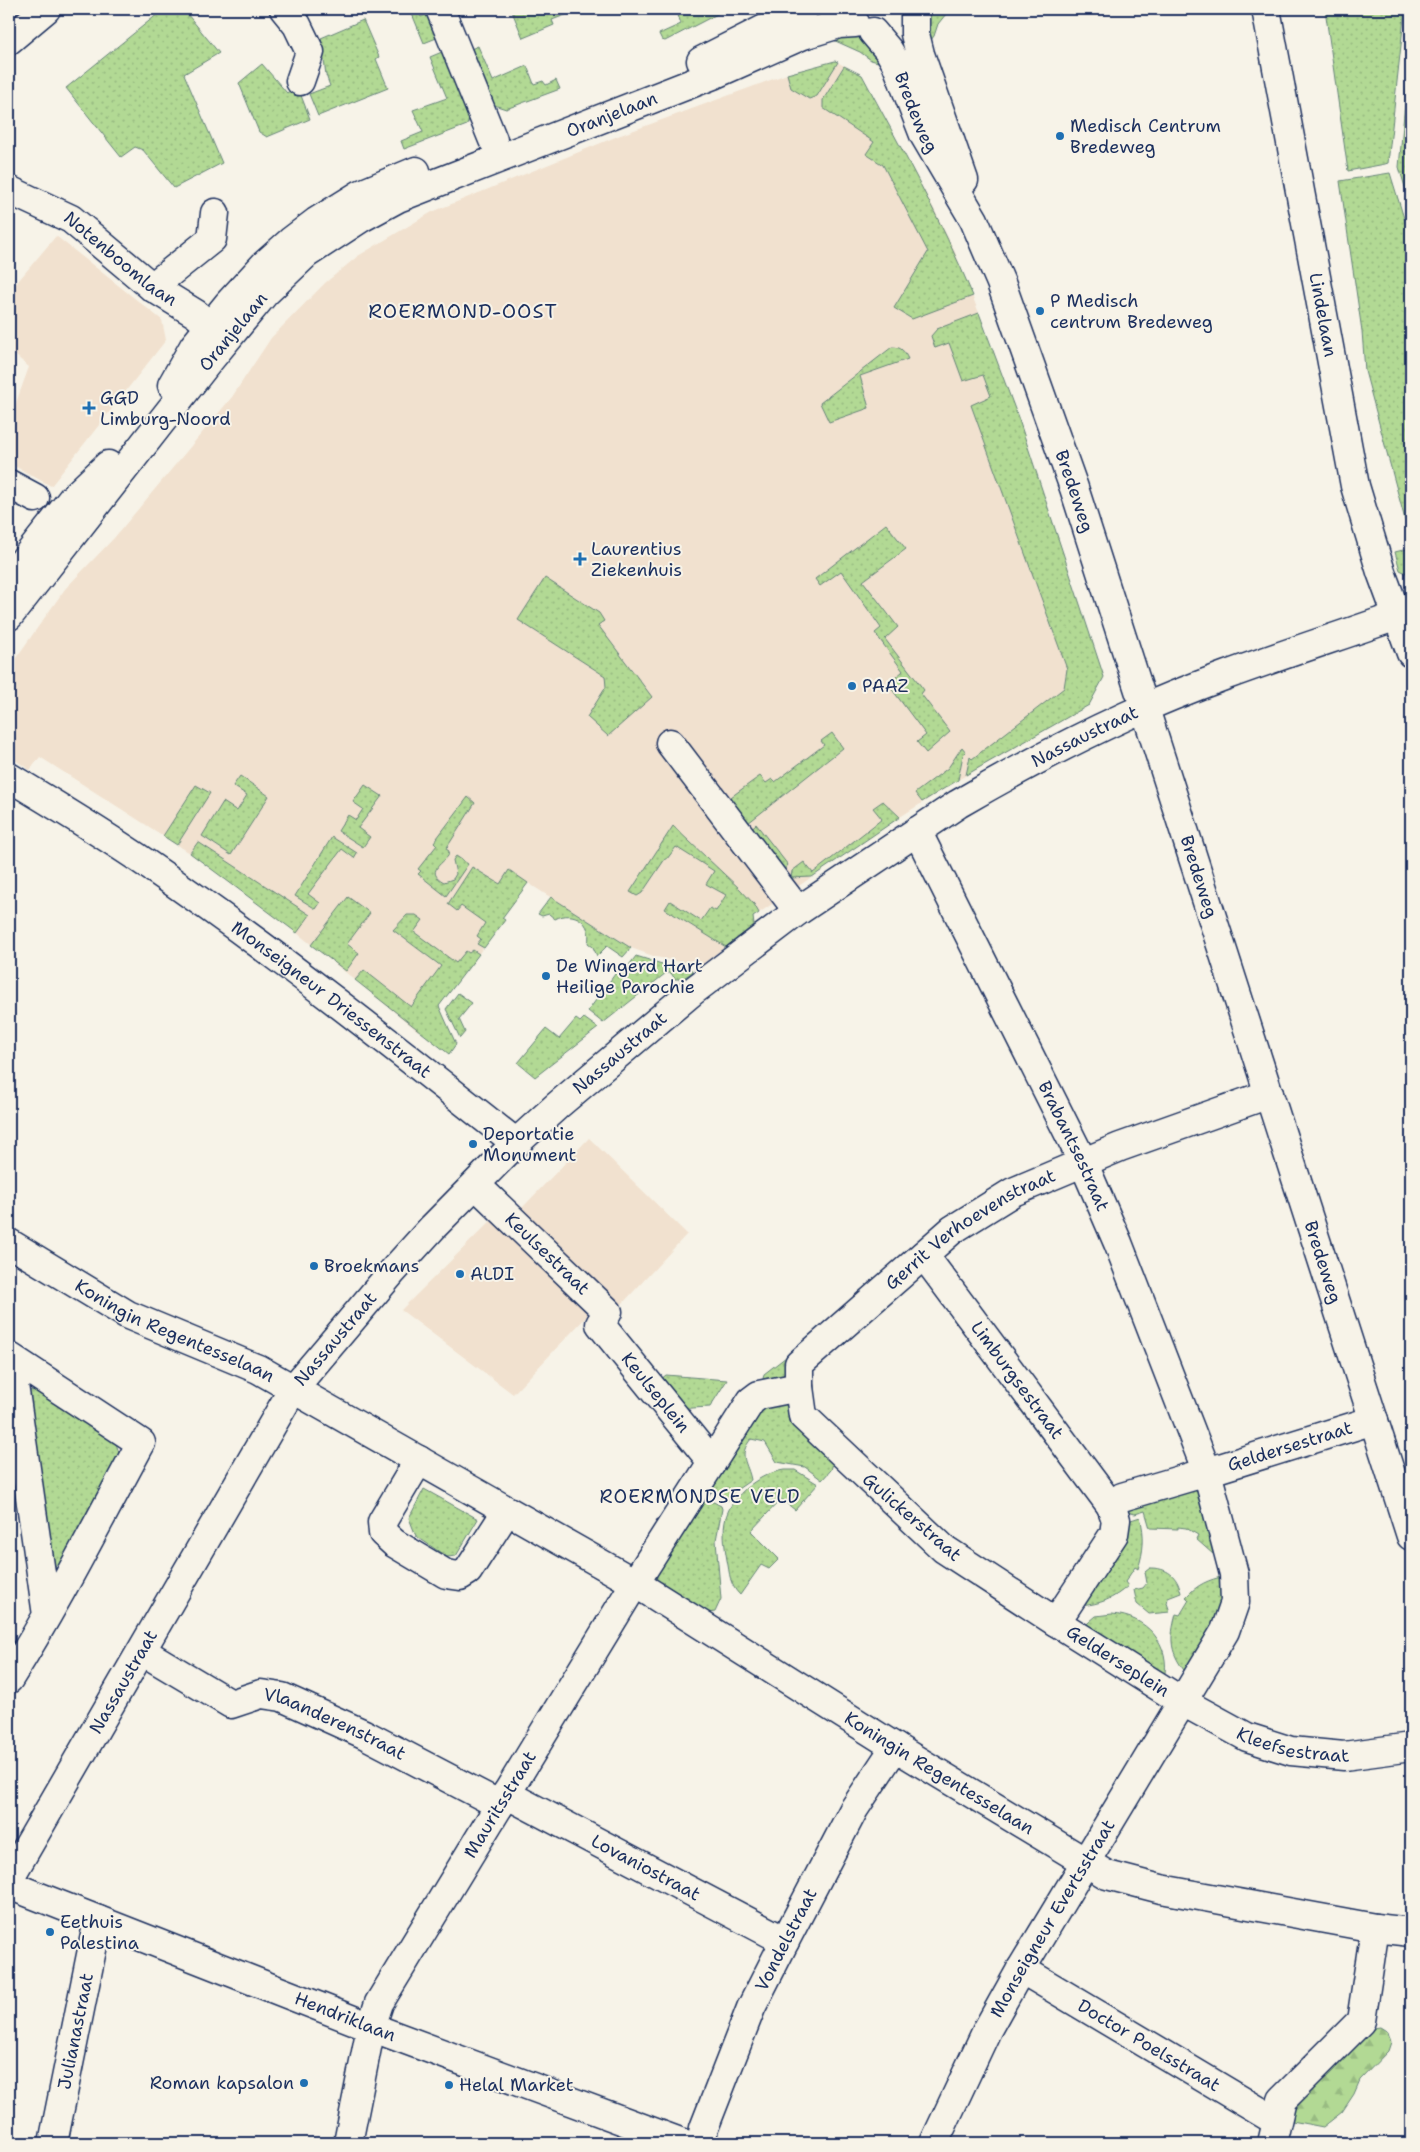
<svg xmlns="http://www.w3.org/2000/svg" width="1420" height="2152" font-family="'Shantell Sans',sans-serif">
	<style>
		.built { fill: #f1e1cf }
		.grass { fill: url(#grass-dots); stroke: #668479 }
		.forest { fill: url(#forest-firs); stroke: #668479 }
		.lines { fill: none; stroke-linecap: round; stroke-linejoin: round }
		.minor-casing { stroke: #1b2f5e; stroke-width: 31 }
		.minor { stroke: #f7f3e8; stroke-width: 28 }
		.poi-dot { fill: #1f6fb2; stroke: #f7f3e8; stroke-width: 2 }
		.labels { text-anchor: middle; dominant-baseline: central; stroke-width: 4; stroke-linejoin: round; paint-order: stroke }
		.street-label { font-size: 18px; fill: #1b2f5e; stroke: #f7f3e8 }
		.poi-label { font-size: 18px; fill: #1b2f5e; stroke: #f7f3e8; text-anchor: start }
		.neighbourhood-label { font-size: 19px; letter-spacing: 1px; fill: #1b2f5e; stroke: #f7f3e8 }
		.quarter-label { font-size: 20px; letter-spacing: 1px; fill: #1b2f5e; stroke: #f7f3e8 }
	</style>
	<defs>
		<pattern id="grass-dots" width="8" height="8" patternUnits="userSpaceOnUse" patternTransform="scale(1.25)"><rect width="8" height="8" fill="#b2d994"/><path d="M2 2h.1M6 6h.1" fill="none" stroke="#98bb82" stroke-width="1.8" stroke-linecap="round"/></pattern>
		<pattern id="forest-firs" width="22" height="20" patternUnits="userSpaceOnUse" patternTransform="scale(1.25)"><rect width="22" height="20" fill="#b2d994"/><path d="M5 1l3.5 6h-7zM16 11l3.5 6h-7z" fill="#98bb82"/></pattern>
	</defs>
	<rect width="100%" height="100%" fill="#f7f3e8"/>
	<filter id="ink" filterUnits="userSpaceOnUse"><feTurbulence type="fractalNoise" baseFrequency=".02" numOctaves="2"/><feDisplacementMap in="SourceGraphic" scale="10" xChannelSelector="R" yChannelSelector="G"/><feConvolveMatrix kernelMatrix="1 2 1 2 8 2 1 2 1" color-interpolation-filters="sRGB"/></filter>
	<g filter="url(#ink)">
		<g class="built">
			<path d="M 835,61 L 862,75 L 933,207 L 954,250 L 979,313 L 1019,420 L 1104,677 L 1089,705 L 958,780 L 900,817 L 759,913 L 753,917 L 754,925 L 700,966 L 656,957 L 631,948 L 528,883 L 502,918 L 505,920 L 418,1031 L 297,933 L 190,853 L 40,757 L 30,770 L 9,756 L 9,669 L 16,658 L 65,589 L 114,538 L 232,397 L 271,338 L 325,283 L 358,256 L 432,212 L 618,136 L 787,74 Z"/>
			<path d="M 56,236 L 162,320 L 166,340 L 51,486 L 9,463 L 9,422 L 29,367 L 9,350 L 9,292 Z"/>
			<path d="M 589,1138 L 687,1234 L 622,1304 L 588,1315 L 513,1394 L 401,1310 L 513,1199 L 522,1208 Z"/>
		</g>
		<g class="grass">
			<path d="M 164,9 L 183,9 L 219,53 L 184,74 L 222,163 L 174,188 L 143,150 L 135,147 L 121,157 L 66,88 Z"/>
			<path d="M 410,9 L 418,9 L 421,17 L 434,11 L 444,35 L 424,43 Z"/>
			<path d="M 511,9 L 571,9 L 573,12 L 552,20 L 554,25 L 523,38 Z"/>
			<path d="M 676,9 L 727,9 L 665,41 L 662,40 L 659,34 L 681,24 Z"/>
			<path d="M 928,9 L 950,9 L 938,24 L 934,36 L 928,44 Z"/>
			<path d="M 1325,9 L 1405,9 L 1388,163 L 1385,164 L 1348,171 Z"/>
			<path d="M 363,20 L 379,57 L 376,59 L 388,88 L 318,116 L 309,94 L 330,86 L 326,75 L 321,38 Z"/>
			<path d="M 857,35 L 866,38 L 886,60 L 878,62 L 871,60 L 860,52 L 831,39 Z"/>
			<path d="M 1411,39 L 1411,207 L 1399,167 Z"/>
			<path d="M 478,46 L 493,81 L 527,66 L 534,84 L 543,81 L 546,85 L 556,80 L 560,89 L 506,109 L 494,105 L 486,85 L 466,51 Z"/>
			<path d="M 449,49 L 471,114 L 467,125 L 404,149 L 401,141 L 423,132 L 413,110 L 447,98 L 430,57 Z"/>
			<path d="M 835,61 L 838,62 L 817,96 L 809,99 L 791,88 L 787,74 Z"/>
			<path d="M 262,64 L 287,93 L 297,85 L 310,119 L 267,137 L 259,132 L 239,83 Z"/>
			<path d="M 844,66 L 862,75 C 901,148 941,219 973,296 L 912,319 L 894,308 L 928,252 L 883,165 L 866,154 L 874,142 L 823,108 L 823,100 Z"/>
			<path d="M 1390,173 L 1411,241 L 1411,542 L 1365,371 L 1362,331 L 1340,181 Z"/>
			<path d="M 979,313 L 1019,420 L 1104,677 L 1089,705 L 966,775 L 970,757 L 972,759 L 1064,688 L 1067,669 L 971,405 L 991,396 L 983,375 L 963,381 L 949,343 L 935,348 L 931,336 L 937,329 Z"/>
			<path d="M 892,347 C 902,347 904,351 908,359 L 860,376 L 869,408 L 829,422 L 820,403 Z"/>
			<path d="M 886,524 L 906,549 L 863,581 L 898,627 L 885,639 L 924,690 L 921,694 L 950,732 L 926,753 L 917,742 L 926,735 L 888,684 L 903,671 L 875,633 L 881,628 L 841,571 L 820,586 L 815,579 Z"/>
			<path d="M 1411,548 L 1411,572 L 1410,575 L 1400,570 L 1395,552 Z"/>
			<path d="M 545,578 L 599,613 L 604,621 L 598,625 L 652,697 L 608,736 L 587,717 L 606,687 L 605,676 L 518,620 Z"/>
			<path d="M 832,733 L 843,748 L 743,827 L 724,802 L 760,776 L 766,783 L 772,779 L 775,782 L 824,745 L 821,741 Z"/>
			<path d="M 962,747 L 966,752 L 963,755 L 958,780 L 922,802 L 915,793 L 948,768 Z"/>
			<path d="M 240,776 L 269,796 L 231,855 L 202,836 L 223,802 L 237,811 L 247,795 L 233,786 Z"/>
			<path d="M 196,785 L 210,793 L 177,845 L 163,836 Z"/>
			<path d="M 365,785 L 382,796 L 358,828 L 370,837 L 363,847 L 338,831 L 348,815 L 356,820 L 363,809 L 353,802 Z"/>
			<path d="M 468,797 L 475,803 L 446,849 L 449,851 L 448,856 C 442,864 425,872 444,882 L 453,879 L 456,874 L 453,860 L 456,856 L 468,864 L 446,896 L 418,874 L 421,871 L 418,869 L 437,845 L 434,842 Z"/>
			<path d="M 883,801 L 900,817 L 812,877 L 791,878 L 792,871 L 804,862 L 813,873 L 882,819 L 873,808 Z"/>
			<path d="M 756,824 L 788,865 L 779,876 L 746,833 Z"/>
			<path d="M 673,826 L 740,889 L 754,904 L 759,913 L 753,917 L 754,925 L 726,947 L 665,909 L 670,901 L 701,921 L 710,908 L 716,911 L 726,895 L 706,884 L 714,871 L 676,847 L 667,859 L 665,859 L 642,893 L 637,896 L 630,892 Z"/>
			<path d="M 332,837 L 357,853 L 354,858 L 342,849 L 308,894 L 320,903 L 316,909 L 295,896 Z"/>
			<path d="M 198,842 L 310,915 L 297,933 L 190,853 Z"/>
			<path d="M 472,867 L 500,884 L 509,870 L 528,883 L 502,918 L 505,920 L 484,948 L 477,944 L 481,939 L 477,936 L 485,923 L 461,906 L 457,911 L 448,904 Z"/>
			<path d="M 348,897 L 370,913 L 347,944 L 359,953 L 346,971 L 311,945 Z"/>
			<path d="M 551,897 L 631,948 L 623,957 L 607,946 L 597,956 L 593,947 L 588,943 C 593,923 574,909 555,919 L 549,914 L 542,916 L 538,914 Z"/>
			<path d="M 407,915 L 416,915 L 423,920 L 414,932 L 456,963 L 466,951 L 469,953 L 473,950 L 479,954 L 439,1006 L 456,1044 L 449,1054 L 355,980 L 364,970 L 411,1007 L 441,966 L 393,930 Z"/>
			<path d="M 636,956 L 675,968 L 691,969 L 693,972 L 682,979 L 675,979 L 671,973 L 666,973 L 603,1023 L 588,1011 L 618,970 L 623,973 Z"/>
			<path d="M 458,993 L 472,1003 L 459,1019 L 465,1032 L 460,1038 L 446,1009 Z"/>
			<path d="M 584,1018 L 598,1028 L 535,1077 L 518,1063 L 546,1029 L 559,1039 L 576,1019 L 580,1022 Z"/>
			<path d="M 794,1356 L 786,1378 L 765,1382 L 763,1379 L 764,1374 L 786,1357 Z"/>
			<path d="M 666,1375 L 727,1380 L 710,1407 L 674,1409 L 654,1385 Z"/>
			<path d="M 45,1390 L 113,1433 L 124,1470 L 69,1563 L 52,1566 L 24,1391 Z"/>
			<path d="M 791,1398 L 833,1463 L 831,1470 L 822,1480 L 805,1467 L 777,1462 L 765,1442 L 751,1439 C 737,1456 748,1463 751,1480 L 735,1491 L 727,1501 L 711,1491 L 738,1449 L 734,1443 L 761,1405 Z"/>
			<path d="M 784,1470 L 795,1470 L 818,1484 L 795,1510 L 781,1499 L 751,1531 L 779,1559 L 769,1569 L 761,1565 L 740,1595 C 729,1584 730,1574 727,1560 C 721,1526 722,1508 750,1485 C 761,1477 771,1472 784,1470 Z"/>
			<path d="M 424,1489 L 478,1519 L 456,1556 L 447,1557 L 416,1536 L 409,1518 Z"/>
			<path d="M 1195,1489 L 1199,1494 L 1222,1562 L 1196,1539 L 1198,1535 L 1186,1528 L 1178,1527 L 1178,1529 L 1150,1528 L 1145,1511 L 1135,1514 L 1127,1512 L 1136,1501 Z"/>
			<path d="M 706,1498 L 721,1506 L 722,1509 L 716,1540 L 721,1599 L 715,1612 L 709,1613 L 653,1577 Z"/>
			<path d="M 1140,1517 C 1145,1536 1144,1550 1138,1569 L 1135,1567 L 1125,1582 L 1128,1586 C 1113,1599 1101,1604 1080,1606 L 1128,1521 Z"/>
			<path d="M 1150,1568 C 1167,1568 1177,1575 1181,1593 L 1168,1598 L 1167,1603 L 1170,1612 L 1149,1614 L 1137,1604 L 1134,1590 L 1143,1588 L 1147,1583 L 1145,1572 Z"/>
			<path d="M 1225,1576 L 1222,1611 L 1187,1674 C 1170,1653 1169,1640 1176,1614 L 1180,1615 L 1189,1600 L 1186,1597 C 1198,1584 1208,1580 1225,1576 Z"/>
			<path d="M 1112,1614 C 1146,1616 1172,1644 1164,1679 L 1081,1629 L 1096,1616 Z"/>
		</g>
		<path class="forest" d="M 1380,2027 L 1388,2032 L 1391,2042 L 1388,2051 L 1360,2080 L 1354,2094 L 1342,2112 L 1323,2127 L 1292,2121 L 1291,2106 L 1367,2029 Z"/>
		<g class="lines">
			<defs>
				<g id="minor">
					<path d="M 284,9 L 297,25 L 310,52 L 300,81"/>
					<path d="M 440,9 L 493,140"/>
					<path id="s1" d="M 1266,9 L 1355,486 L 1381,572 L 1411,653"/>
					<path d="M 915,17 L 915,34 L 920,54 L 964,180"/>
					<path id="s2" d="M 873,32 L 889,51 L 896,63 L 924,135 L 974,220 L 1001,283 L 1074,488 L 1411,1536"/>
					<path d="M 9,40 L 46,9"/>
					<path d="M 701,61 L 804,9"/>
					<path id="s3" d="M 9,190 L 71,219 L 152,287 L 196,314 L 224,339"/>
					<path d="M 152,287 L 212,239 L 215,213"/>
					<path d="M 172,385 L 194,346 L 228,304 L 264,265 L 291,241 L 316,222 L 361,194 L 416,171"/>
					<path d="M 9,484 L 35,498"/>
					<path d="M 9,579 L 72,499 L 108,465"/>
					<path id="s4" d="M 9,616 L 208,362 L 265,293 L 306,254 L 361,218 L 398,198 L 713,75 L 803,35 L 839,24 L 855,23"/>
					<path d="M 670,743 L 798,911"/>
					<path id="s5" d="M 9,777 C 55,805 102,833 147,864 C 274,951 395,1047 516,1143"/>
					<path id="s6" d="M 917,831 L 1083,1162 L 1118,1243 L 1207,1472 L 1374,1420"/>
					<path id="s7" d="M 476,1185 L 608,1312 L 600,1324 L 712,1462"/>
					<path id="s8" d="M 9,1243 L 128,1315 L 258,1369 L 635,1583 L 895,1747 L 1107,1875 L 1161,1889 L 1375,1928 L 1411,1932"/>
					<path id="s9" d="M 924,1255 L 1111,1506"/>
					<path d="M 419,1460 L 382,1522 L 383,1533 L 394,1543 L 446,1574 L 460,1576 L 468,1571 L 506,1512"/>
					<path id="s10" d="M 1056,1622 L 944,1549 L 803,1416 L 799,1387 L 799,1364 L 952,1230 L 1013,1192 L 1120,1147 L 1269,1094"/>
					<path id="s11" d="M 142,1651 L 231,1704 L 261,1694 L 282,1697 L 364,1734 L 500,1805"/>
					<path d="M 9,1679 C 57,1603 98,1522 141,1443 L 10,1357 L 47,1615"/>
					<path id="s12" d="M 506,1794 L 785,1941"/>
					<path id="s13" d="M 9,1879 L 293,1389 L 393,1271 L 433,1227 L 516,1143 L 558,1105 L 693,991 L 798,911 L 958,804 C 1013,772 1069,742 1126,716 C 1218,674 1316,645 1411,611"/>
					<path id="s14" d="M 9,1885 L 371,2027 L 683,2143"/>
					<path id="s15" d="M 1021,1969 L 1276,2121"/>
					<path id="s16" d="M 53,2143 L 98,1920"/>
					<path id="s17" d="M 348,2143 L 371,2027 L 379,2003 L 635,1583 L 751,1401 L 759,1395 L 799,1387"/>
					<path id="s18" d="M 701,2143 L 704,2128 L 751,2008 L 785,1941 L 854,1809 L 895,1747"/>
					<path id="s19" d="M 934,2143 L 987,2030 L 1021,1969 L 1225,1631 L 1235,1602 L 1234,1574 L 1207,1472 L 1122,1497 L 1111,1506 L 1116,1520 L 1114,1534 L 1056,1622 L 1183,1702 L 1247,1737 L 1291,1751 L 1344,1756 L 1411,1747"/>
					<path d="M 1272,2143 L 1282,2100 L 1361,2021 L 1375,1928"/>
				</g>
			</defs>
			<use href="#minor" class="minor-casing"/>
			<use href="#minor" class="minor"/>
		</g>
	</g>
	<g class="poi-dot">
		<circle cx="1060" cy="136" r="5"/>
		<circle cx="1040" cy="311" r="5"/>
		<path d="M86.5 400.5h5v5h5v5h-5v5h-5v-5h-5v-5h5z"/>
		<path d="M577.5 551.5h5v5h5v5h-5v5h-5v-5h-5v-5h5z"/>
		<circle cx="852" cy="686" r="5"/>
		<circle cx="546" cy="976" r="5"/>
		<circle cx="473" cy="1144" r="5"/>
		<circle cx="314" cy="1266" r="5"/>
		<circle cx="460" cy="1274" r="5"/>
		<circle cx="50" cy="1932" r="5"/>
		<circle cx="304" cy="2083" r="5"/>
		<circle cx="449" cy="2085" r="5"/>
	</g>
	<g class="labels">
		<g class="street-label">
			<text stroke="none"><textPath href="#s2" startOffset="92">Bredeweg</textPath></text>
			<text stroke="none"><textPath href="#s4" startOffset="806">Oranjelaan</textPath></text>
			<text stroke="none"><textPath href="#s3" startOffset="132">Notenboomlaan</textPath></text>
			<text stroke="none"><textPath href="#s1" startOffset="311">Lindelaan</textPath></text>
			<text stroke="none"><textPath href="#s4" startOffset="362">Oranjelaan</textPath></text>
			<text stroke="none"><textPath href="#s2" startOffset="504">Bredeweg</textPath></text>
			<text stroke="none"><textPath href="#s13" startOffset="1600">Nassaustraat</textPath></text>
			<text stroke="none"><textPath href="#s2" startOffset="909">Bredeweg</textPath></text>
			<text stroke="none"><textPath href="#s5" startOffset="392">Monseigneur Driessenstraat</textPath></text>
			<text stroke="none"><textPath href="#s13" startOffset="1036">Nassaustraat</textPath></text>
			<text stroke="none"><textPath href="#s6" startOffset="352">Brabantsestraat</textPath></text>
			<text stroke="none"><textPath href="#s10" startOffset="599">Gerrit Verhoevenstraat</textPath></text>
			<text stroke="none"><textPath href="#s7" startOffset="99">Keulsestraat</textPath></text>
			<text stroke="none"><textPath href="#s2" startOffset="1314">Bredeweg</textPath></text>
			<text stroke="none"><textPath href="#s8" startOffset="188">Koningin Regentesselaan</textPath></text>
			<text stroke="none"><textPath href="#s13" startOffset="632">Nassaustraat</textPath></text>
			<text stroke="none"><textPath href="#s9" startOffset="156">Limburgsestraat</textPath></text>
			<text stroke="none"><textPath href="#s7" startOffset="286">Keulseplein</textPath></text>
			<text stroke="none"><textPath href="#s6" startOffset="791">Geldersestraat</textPath></text>
			<text transform="translate(912 1517) rotate(41)">Gulickerstraat</text>
			<text stroke="none"><textPath href="#s19" startOffset="1064">Gelderseplein</textPath></text>
			<text stroke="none"><textPath href="#s13" startOffset="228">Nassaustraat</textPath></text>
			<text stroke="none"><textPath href="#s11" startOffset="215">Vlaanderenstraat</textPath></text>
			<text stroke="none"><textPath href="#s19" startOffset="1261">Kleefsestraat</textPath></text>
			<text stroke="none"><textPath href="#s8" startOffset="1072">Koningin Regentesselaan</textPath></text>
			<text stroke="none"><textPath href="#s17" startOffset="376">Mauritsstraat</textPath></text>
			<text stroke="none"><textPath href="#s12" startOffset="158">Lovaniostraat</textPath></text>
			<text stroke="none"><textPath href="#s19" startOffset="254">Monseigneur Evertsstraat</textPath></text>
			<text stroke="none"><textPath href="#s18" startOffset="221">Vondelstraat</textPath></text>
			<text stroke="none"><textPath href="#s14" startOffset="361">Hendriklaan</textPath></text>
			<text stroke="none"><textPath href="#s16" startOffset="114">Julianastraat</textPath></text>
			<text stroke="none"><textPath href="#s15" startOffset="149">Doctor Poelsstraat</textPath></text>
		</g>
		<g class="poi-label">
			<text x="1070" y="126">Medisch Centrum<tspan x="1070" dy="21">Bredeweg</tspan></text>
			<text x="1050" y="301">P Medisch<tspan x="1050" dy="21">centrum Bredeweg</tspan></text>
			<text x="100" y="398">GGD<tspan x="100" dy="21">Limburg-Noord</tspan></text>
			<text x="591" y="549">Laurentius<tspan x="591" dy="21">Ziekenhuis</tspan></text>
			<text x="862" y="686">PAAZ</text>
			<text x="556" y="966">De Wingerd Hart<tspan x="556" dy="21">Heilige Parochie</tspan></text>
			<text x="483" y="1134">Deportatie<tspan x="483" dy="21">Monument</tspan></text>
			<text x="324" y="1266">Broekmans</text>
			<text x="470" y="1274">ALDI</text>
			<text x="60" y="1922">Eethuis<tspan x="60" dy="21">Palestina</tspan></text>
			<text x="294" y="2083" text-anchor="end">Roman kapsalon</text>
			<text x="459" y="2085">Helal Market</text>
		</g>
		<g class="neighbourhood-label">
			<text x="700" y="1496">ROERMONDSE VELD</text>
		</g>
		<g class="quarter-label">
			<text x="463" y="311">ROERMOND-OOST</text>
		</g>
	</g>
	<rect width="1420" height="2152" fill="none" stroke="#f7f3e8" stroke-width="30"/>
	<rect x="15" y="15" width="1390" height="2122" fill="none" stroke="#1b2f5e" stroke-width="2" filter="url(#ink)"/>
</svg>
